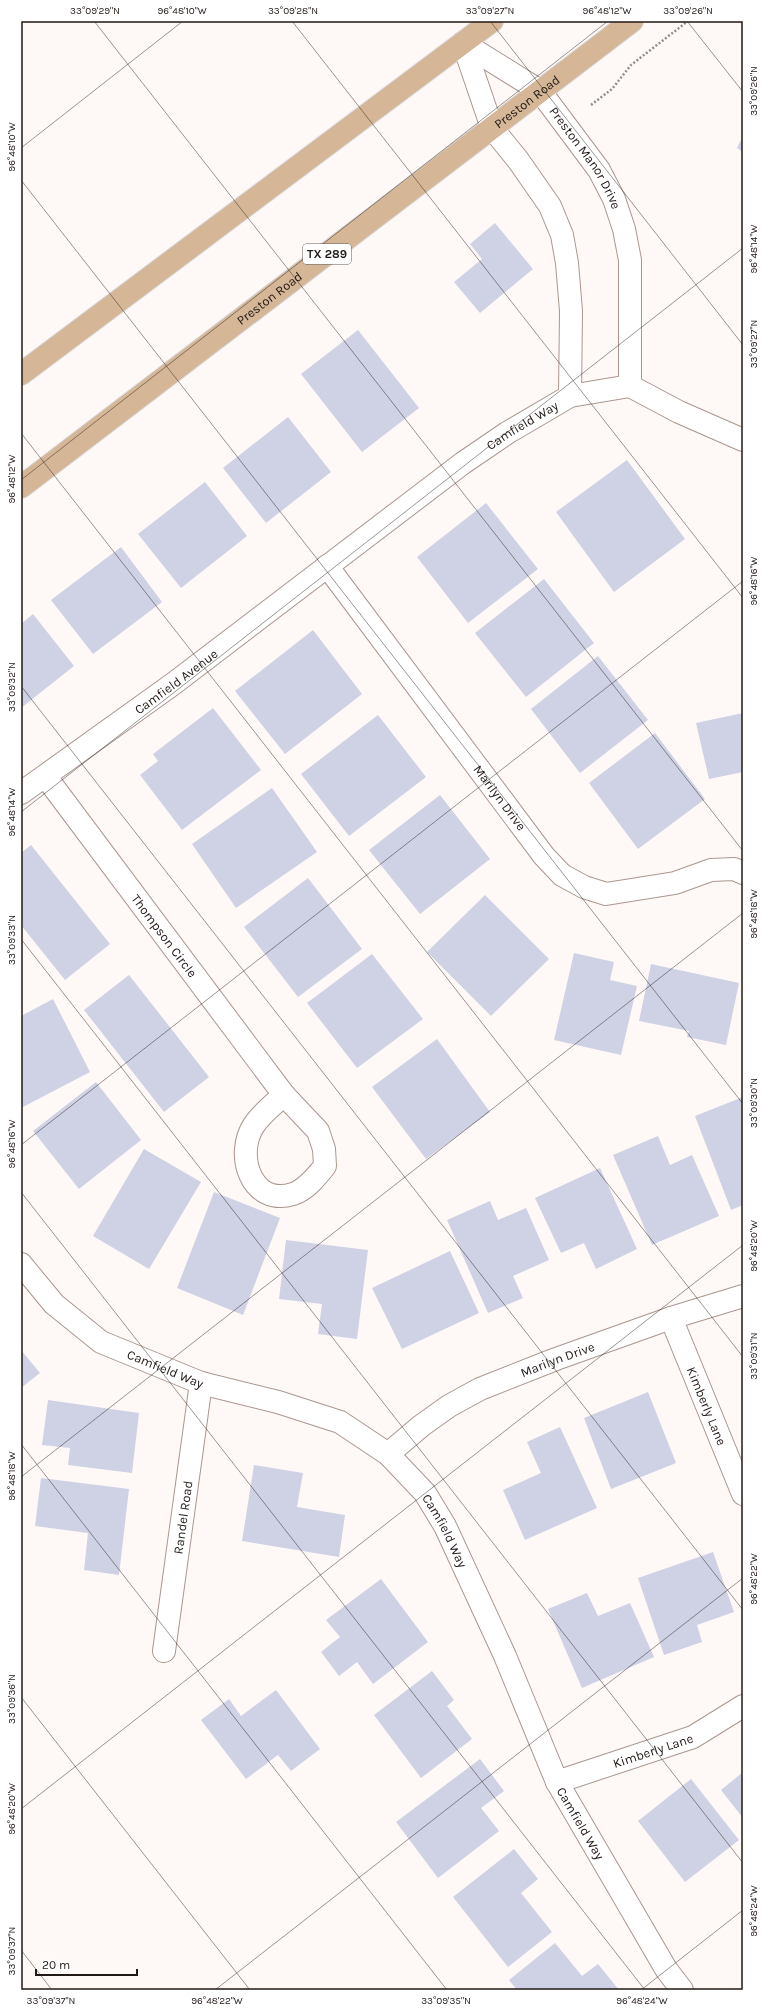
<svg xmlns="http://www.w3.org/2000/svg" width="764" height="2011" font-family="Karla,sans-serif">
	<style>
		.building { fill: #cfd1e5 }
		.lines { fill: none; stroke-linecap: round; stroke-linejoin: round }
		.minor-casing { stroke: #ab968e; stroke-width: 24 }
		.major-casing { stroke: #d7d5d5; stroke-width: 24 }
		.path { stroke: #948e8b; stroke-width: 2.5; stroke-dasharray: 2 2; stroke-linecap: butt }
		.minor { stroke: #fff; stroke-width: 22 }
		.major { stroke: #d5b798; stroke-width: 22 }
		.ticks { fill: none; stroke: #201815; stroke-width: 1; stroke-opacity: 0.45 }
		.labels { text-anchor: middle; dominant-baseline: central; stroke-width: 4; stroke-linejoin: round; paint-order: stroke }
		.shield { fill: #fff; stroke: #635d5b; stroke-width: 1 }
		.shield-label { font-size: 12px; font-weight: bold; fill: #201815 }
		.street-label { font-size: 13px; fill: #201815; stroke: #fff }
		.neatline { fill: none; stroke: #201815; stroke-width: 1.5 }
		.ticks-label { font-size: 10px; text-anchor: middle; fill: #201815 }
	</style>
	<rect width="100%" height="100%" fill="#fef9f7"/>
	<g class="building">
		<path d="M 743,136 L 743,152 L 737,148 Z"/>
		<path d="M 495,223 L 533,269 L 480,313 L 454,282 L 482,259 L 470,244 Z"/>
		<path d="M 358,330 L 419,408 L 362,452 L 301,374 Z"/>
		<path d="M 288,417 L 331,472 L 266,523 L 223,468 Z"/>
		<path d="M 627,460 L 685,539 L 614,592 L 556,512 Z"/>
		<path d="M 205,482 L 247,536 L 181,588 L 138,534 Z"/>
		<path d="M 486,503 L 538,569 L 468,623 L 417,557 Z"/>
		<path d="M 121,547 L 162,602 L 93,654 L 51,600 Z"/>
		<path d="M 544,579 L 594,643 L 526,697 L 475,633 Z"/>
		<path d="M 33,614 L 74,666 L 21,708 L 21,624 Z"/>
		<path d="M 313,630 L 362,694 L 285,754 L 235,691 Z"/>
		<path d="M 598,656 L 648,720 L 580,773 L 531,709 Z"/>
		<path d="M 213,708 L 261,770 L 182,830 L 140,775 L 158,761 L 153,754 Z"/>
		<path d="M 743,713 L 743,772 L 709,779 L 696,723 Z"/>
		<path d="M 378,715 L 426,777 L 349,836 L 301,774 Z"/>
		<path d="M 655,733 L 705,799 L 638,849 L 589,783 Z"/>
		<path d="M 272,788 L 317,852 L 236,908 L 192,844 Z"/>
		<path d="M 440,795 L 490,859 L 420,914 L 369,850 Z"/>
		<path d="M 31,845 L 110,944 L 65,980 L 21,925 L 21,853 Z"/>
		<path d="M 308,878 L 362,949 L 298,997 L 244,927 Z"/>
		<path d="M 485,895 L 549,959 L 491,1016 L 427,952 Z"/>
		<path d="M 574,953 L 614,962 L 610,980 L 637,986 L 621,1055 L 554,1040 Z"/>
		<path d="M 372,954 L 423,1019 L 357,1068 L 307,1003 Z"/>
		<path d="M 651,964 L 739,983 L 726,1045 L 687,1037 L 689,1031 L 639,1021 Z"/>
		<path d="M 129,975 L 209,1077 L 164,1112 L 84,1010 Z"/>
		<path d="M 53,999 L 90,1072 L 21,1108 L 21,1016 Z"/>
		<path d="M 437,1039 L 490,1112 L 426,1159 L 372,1087 Z"/>
		<path d="M 96,1082 L 141,1140 L 79,1189 L 33,1131 Z"/>
		<path d="M 743,1097 L 743,1205 L 731,1210 L 695,1116 Z"/>
		<path d="M 658,1136 L 670,1165 L 692,1155 L 719,1216 L 652,1245 L 613,1155 Z"/>
		<path d="M 144,1149 L 201,1182 L 149,1269 L 93,1236 Z"/>
		<path d="M 600,1168 L 637,1249 L 596,1269 L 584,1243 L 561,1253 L 535,1198 Z"/>
		<path d="M 214,1192 L 280,1218 L 243,1315 L 177,1288 Z"/>
		<path d="M 490,1201 L 498,1220 L 526,1208 L 549,1260 L 513,1276 L 523,1298 L 488,1313 L 447,1220 Z"/>
		<path d="M 286,1240 L 368,1250 L 357,1339 L 318,1334 L 322,1304 L 279,1299 Z"/>
		<path d="M 450,1251 L 479,1313 L 402,1349 L 372,1288 Z"/>
		<path d="M 21,1350 L 40,1373 L 21,1388 Z"/>
		<path d="M 648,1392 L 676,1463 L 611,1489 L 584,1418 Z"/>
		<path d="M 48,1400 L 139,1413 L 132,1473 L 68,1465 L 70,1448 L 42,1445 Z"/>
		<path d="M 560,1427 L 597,1508 L 525,1540 L 503,1490 L 541,1473 L 527,1442 Z"/>
		<path d="M 254,1465 L 303,1473 L 297,1507 L 345,1515 L 339,1557 L 242,1541 Z"/>
		<path d="M 41,1478 L 129,1489 L 119,1575 L 84,1570 L 88,1533 L 35,1526 Z"/>
		<path d="M 713,1552 L 734,1612 L 697,1625 L 702,1642 L 664,1655 L 638,1578 Z"/>
		<path d="M 381,1579 L 428,1642 L 373,1684 L 357,1662 L 339,1676 L 321,1652 L 340,1637 L 326,1620 Z"/>
		<path d="M 587,1593 L 598,1616 L 630,1603 L 654,1657 L 582,1688 L 548,1609 Z"/>
		<path d="M 432,1671 L 454,1700 L 447,1706 L 472,1739 L 421,1778 L 374,1715 Z"/>
		<path d="M 276,1690 L 320,1749 L 291,1771 L 278,1755 L 246,1779 L 201,1720 L 229,1699 L 241,1716 Z"/>
		<path d="M 480,1759 L 504,1791 L 481,1808 L 499,1831 L 438,1878 L 396,1822 Z"/>
		<path d="M 743,1772 L 743,1818 L 721,1790 Z"/>
		<path d="M 691,1779 L 739,1840 L 685,1882 L 638,1821 Z"/>
		<path d="M 514,1849 L 538,1879 L 521,1893 L 552,1932 L 508,1967 L 453,1897 Z"/>
		<path d="M 555,1943 L 582,1976 L 598,1964 L 619,1990 L 517,1990 L 509,1980 Z"/>
	</g>
	<g class="lines">
		<defs>
			<g id="minor">
				<path id="s1" d="M 463,43 L 540,91 L 599,170 L 614,199 L 624,229 L 630,260 L 630,386"/>
				<path d="M 463,43 L 492,128 L 518,160 L 550,206 L 562,235 L 567,263 L 571,311 L 570,396"/>
				<path id="s2" d="M 327,566 L 544,856 L 562,875 L 584,887 L 606,894 L 675,883 L 711,870 L 734,869 L 743,873"/>
				<path id="s3" d="M 46,777 L 284,1095"/>
				<path id="s4" d="M 21,793 L 173,684 L 463,463 L 507,433 L 570,396 L 630,386 L 679,412 L 743,440"/>
				<path d="M 284,1095 L 318,1131 L 324,1149 L 325,1166 C 317,1176 306,1190 293,1194 C 252,1207 234,1155 254,1125 C 261,1114 274,1104 284,1095 Z"/>
				<path id="s5" d="M 21,1264 L 54,1304 L 101,1342 L 201,1383 L 278,1402 L 340,1422 L 388,1454 L 425,1493 L 445,1526 L 505,1656 L 557,1782 L 666,1969 L 682,1990"/>
				<path id="s6" d="M 671,1318 L 743,1494"/>
				<path id="s7" d="M 388,1454 L 421,1426 L 449,1406 L 480,1389 L 556,1359 L 671,1318 L 743,1296"/>
				<path id="s8" d="M 164,1651 L 201,1383"/>
				<path id="s9" d="M 557,1782 L 693,1737 L 743,1706"/>
			</g>
			<g id="major">
				<path d="M 21,374 L 492,21"/>
				<path id="s10" d="M 21,487 L 632,21"/>
			</g>
		</defs>
		<use href="#minor" class="minor-casing"/>
		<use href="#major" class="major-casing"/>
		<path class="path" d="M 591,105 L 612,89 L 631,65 L 688,21"/>
		<use href="#minor" class="minor"/>
		<use href="#major" class="major"/>
	</g>
	<path class="ticks" d="M 94,21 L 743,851M 292,21 L 743,598M 490,21 L 743,345M 687,21 L 743,92M 21,148 L 183,21M 21,180 L 743,1104M 21,433 L 743,1357M 21,480 L 608,21M 21,686 L 743,1610M 21,812 L 743,248M 21,939 L 743,1863M 21,1145 L 743,581M 21,1192 L 645,1990M 21,1444 L 447,1990M 21,1477 L 743,913M 21,1697 L 250,1990M 21,1809 L 743,1245M 21,1950 L 52,1990M 215,1990 L 743,1578M 641,1990 L 743,1910"/>
	<g class="labels">
		<rect class="shield" x="303" y="244" width="48" height="20" rx="3"/>
		<g class="shield-label">
			<text x="327" y="254">TX 289</text>
		</g>
		<g class="street-label">
			<text stroke="none"><textPath href="#s10" startOffset="636">Preston Road</textPath></text>
			<text stroke="none"><textPath href="#s1" startOffset="172">Preston Manor Drive</textPath></text>
			<text stroke="none"><textPath href="#s10" startOffset="312">Preston Road</textPath></text>
			<text stroke="none"><textPath href="#s4" startOffset="622">Camfield Way</textPath></text>
			<text stroke="none"><textPath href="#s4" startOffset="191">Camfield Avenue</textPath></text>
			<text stroke="none"><textPath href="#s2" startOffset="289">Marilyn Drive</textPath></text>
			<text stroke="none"><textPath href="#s3" startOffset="198">Thompson Circle</textPath></text>
			<text stroke="none"><textPath href="#s7" startOffset="196">Marilyn Drive</textPath></text>
			<text stroke="none"><textPath href="#s5" startOffset="182">Camfield Way</textPath></text>
			<text stroke="none"><textPath href="#s6" startOffset="95">Kimberly Lane</textPath></text>
			<text stroke="none"><textPath href="#s8" startOffset="135">Randel Road</textPath></text>
			<text stroke="none"><textPath href="#s5" startOffset="519">Camfield Way</textPath></text>
			<text stroke="none"><textPath href="#s9" startOffset="101">Kimberly Lane</textPath></text>
			<text stroke="none"><textPath href="#s5" startOffset="842">Camfield Way</textPath></text>
		</g>
	</g>
	<rect width="764" height="2011" fill="none" stroke="#ffffff" stroke-width="44"/>
	<path d="M36 1969v6h101v-6" fill="none" stroke="#201815" stroke-width="2"/>
	<text x="42" y="1969" font-size="12" fill="#201815" stroke="#ffffff" stroke-width="3" paint-order="stroke">20 m</text>
	<rect x="22" y="22" width="720" height="1967" class="neatline"/>
	<g class="ticks-label">
		<text x="95" y="14">33°09'29"N</text>
		<text x="182" y="14">96°48'10"W</text>
		<text x="293" y="14">33°09'28"N</text>
		<text x="490" y="14">33°09'27"N</text>
		<text x="607" y="14">96°48'12"W</text>
		<text x="688" y="14">33°09'26"N</text>
		<text transform="translate(753 91) rotate(-90)" y="4">33°09'26"N</text>
		<text transform="translate(11 147) rotate(-90)" y="4">96°48'10"W</text>
		<text transform="translate(753 249) rotate(-90)" y="4">96°48'14"W</text>
		<text transform="translate(753 344) rotate(-90)" y="4">33°09'27"N</text>
		<text transform="translate(11 479) rotate(-90)" y="4">96°48'12"W</text>
		<text transform="translate(753 581) rotate(-90)" y="4">96°48'16"W</text>
		<text transform="translate(11 687) rotate(-90)" y="4">33°09'32"N</text>
		<text transform="translate(11 812) rotate(-90)" y="4">96°48'14"W</text>
		<text transform="translate(753 914) rotate(-90)" y="4">96°48'18"W</text>
		<text transform="translate(11 940) rotate(-90)" y="4">33°09'33"N</text>
		<text transform="translate(753 1103) rotate(-90)" y="4">33°09'30"N</text>
		<text transform="translate(11 1144) rotate(-90)" y="4">96°48'16"W</text>
		<text transform="translate(753 1246) rotate(-90)" y="4">96°48'20"W</text>
		<text transform="translate(753 1356) rotate(-90)" y="4">33°09'31"N</text>
		<text transform="translate(11 1476) rotate(-90)" y="4">96°48'18"W</text>
		<text transform="translate(753 1579) rotate(-90)" y="4">96°48'22"W</text>
		<text transform="translate(11 1699) rotate(-90)" y="4">33°09'36"N</text>
		<text transform="translate(11 1809) rotate(-90)" y="4">96°48'20"W</text>
		<text transform="translate(753 1911) rotate(-90)" y="4">96°48'24"W</text>
		<text transform="translate(11 1951) rotate(-90)" y="4">33°09'37"N</text>
		<text x="51" y="2004">33°09'37"N</text>
		<text x="217" y="2004">96°48'22"W</text>
		<text x="446" y="2004">33°09'35"N</text>
		<text x="642" y="2004">96°48'24"W</text>
	</g>
</svg>
